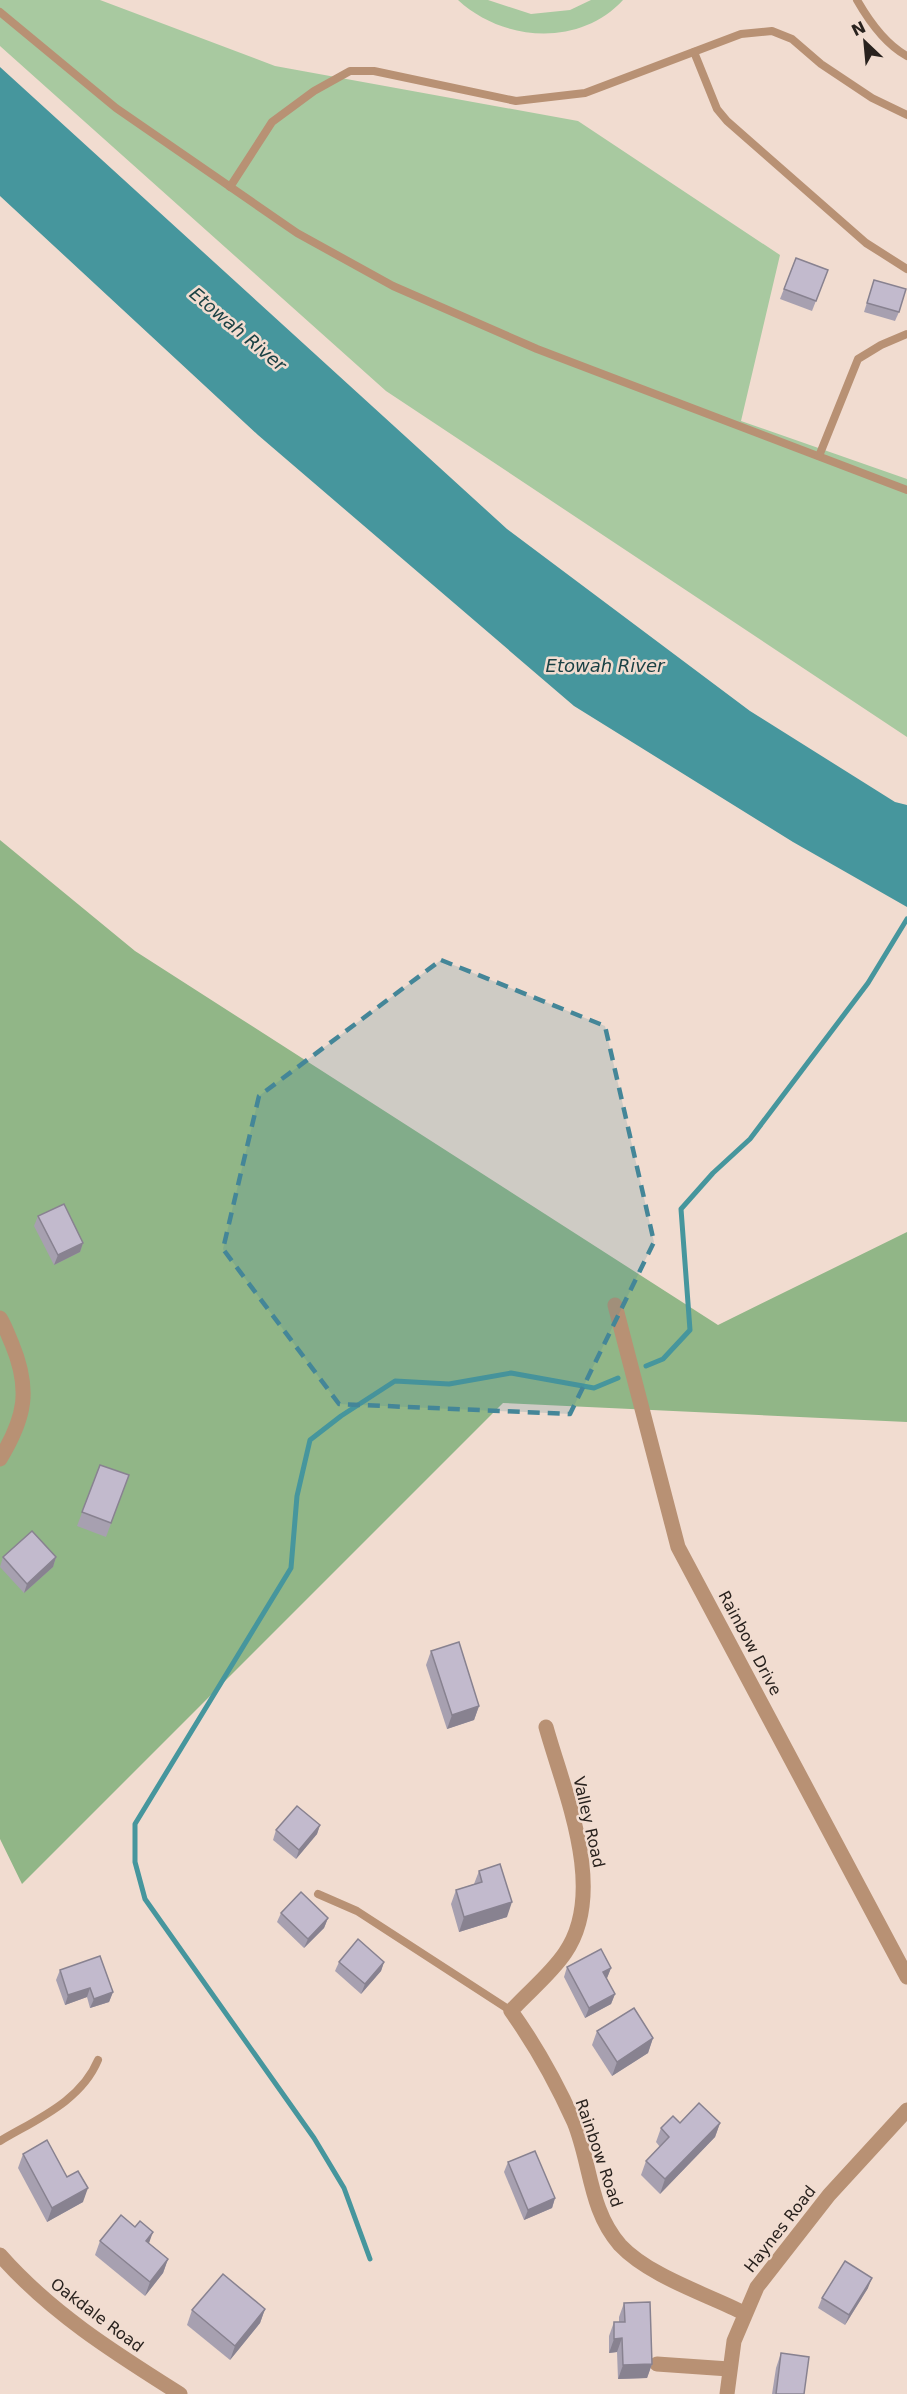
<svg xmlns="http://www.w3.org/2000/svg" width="907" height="2394" font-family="'DejaVu Sans',sans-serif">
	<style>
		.green { fill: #a8c9a0 }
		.forest { fill: #91b687 }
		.water { fill: #46969d }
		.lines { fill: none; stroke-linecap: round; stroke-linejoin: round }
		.stream { stroke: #46969d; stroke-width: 5 }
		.service { stroke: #b89174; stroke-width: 8 }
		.minor { stroke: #b89174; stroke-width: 15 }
		.wall { fill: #a7a0b0 }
		.shaded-wall { fill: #888290 }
		.building { fill: #c2bacd; stroke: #888290; stroke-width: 1.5 }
		.marked { fill: #448698; fill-opacity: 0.2; stroke: #448698; stroke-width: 4.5; stroke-dasharray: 12 8; stroke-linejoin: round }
		.labels { text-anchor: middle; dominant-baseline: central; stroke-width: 5; stroke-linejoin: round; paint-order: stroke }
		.street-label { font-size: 16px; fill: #29221e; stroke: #f1dcd0 }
		.water-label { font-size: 18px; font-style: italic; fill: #1b4144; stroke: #f1dcd0 }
	</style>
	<rect width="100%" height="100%" fill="#f1dcd0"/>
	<g class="green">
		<path d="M 0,0 L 100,0 L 275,66 L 578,121 L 780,255 L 741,421 L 907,479 L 907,737 L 386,391 L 0,46 Z"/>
		<path d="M 458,0 L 488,0 L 531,14 L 570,10 L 591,0 L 623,0 C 579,48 502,41 458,0 Z"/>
	</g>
	<path class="forest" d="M 0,840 L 135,951 L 718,1325 L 907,1232 L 907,1422 L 503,1403 L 22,1884 L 0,1839 Z"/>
	<path class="water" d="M 0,67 L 507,529 L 750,711 L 895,802 L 907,805 L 907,907 L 793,842 L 574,706 L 258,435 L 0,196 Z"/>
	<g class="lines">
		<g class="stream">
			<path d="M 646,1366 L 663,1359 L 690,1330 L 681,1209 L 713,1173 L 750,1139 L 868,983 L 907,919"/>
			<path d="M 370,2259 L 344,2188 L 314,2138 L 145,1899 L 135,1862 L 135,1824 L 291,1568 L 297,1496 L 310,1440 L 341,1416 L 395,1381 L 449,1384 L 511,1373 L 594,1388 L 618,1378"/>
		</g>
		<g class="service">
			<path d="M 857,0 C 869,21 885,44 907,56"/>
			<path d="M 0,12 L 116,108 L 297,233 L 393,286 L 537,349 L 907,490"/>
			<path d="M 694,52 L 717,109 L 727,121 L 866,243 L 907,269"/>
			<path d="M 230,187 L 272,122 L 314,91 L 350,71 L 374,71 L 516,101 L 585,93 L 741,34 L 772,31 L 792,39 L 821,64 L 872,98 L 907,115"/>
			<path d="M 819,456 L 858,359 L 881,345 L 907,334"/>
			<path d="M 318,1894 L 357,1911 L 511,2011"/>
			<path d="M 0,2141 C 37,2119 81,2101 98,2060"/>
		</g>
		<g class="minor">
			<path d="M 615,1305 L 678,1547 L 907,1977"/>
			<path d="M 0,1318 C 5,1326 8,1335 12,1344 C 31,1390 25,1418 0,1459"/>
			<path d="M 546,1727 C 564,1792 608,1891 565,1953 C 550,1975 528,1992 511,2011 C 536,2046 556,2082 574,2122 C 591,2163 589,2210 620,2245 C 649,2276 706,2294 744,2313"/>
			<path d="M 0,2255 C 51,2313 115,2353 180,2394"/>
			<path d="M 657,2364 L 729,2369"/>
			<path d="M 727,2394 L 734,2341 L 757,2287 L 829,2195 L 907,2110"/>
		</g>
	</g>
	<g class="wall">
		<path d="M 796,258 L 828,270 L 812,311 L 780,299 Z"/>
		<path d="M 874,280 L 899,312 L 895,321 L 864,312 Z"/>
		<path d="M 38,1216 L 83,1243 L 80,1252 L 54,1265 L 34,1226 Z"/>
		<path d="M 100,1465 L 129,1475 L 106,1537 L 77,1526 Z"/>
		<path d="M 3,1557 L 56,1557 L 53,1567 L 24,1593 L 0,1567 Z"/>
		<path d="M 431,1651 L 479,1706 L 474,1720 L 447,1729 L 426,1665 Z"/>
		<path d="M 320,1825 L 317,1834 L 296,1859 L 273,1840 L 276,1830 Z"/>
		<path d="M 479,1871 L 507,1917 L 459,1932 L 451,1904 L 456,1890 L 474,1884 Z"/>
		<path d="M 281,1913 L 328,1918 L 324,1928 L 304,1948 L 277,1922 Z"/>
		<path d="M 339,1962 L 384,1962 L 381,1971 L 361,1994 L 335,1971 Z"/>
		<path d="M 567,1967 L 611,1968 L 607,1978 L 606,1978 L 615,1994 L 611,2004 L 585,2018 L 564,1977 Z"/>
		<path d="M 60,1970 L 113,1992 L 109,2002 L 90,2008 L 87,1997 L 65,2005 L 56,1980 Z"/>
		<path d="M 597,2031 L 653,2038 L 648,2053 L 612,2076 L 592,2045 Z"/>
		<path d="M 680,2123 L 720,2123 L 715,2137 L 660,2194 L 641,2175 L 646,2161 L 660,2147 L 656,2142 L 661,2128 Z"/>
		<path d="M 23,2154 L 67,2177 L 83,2202 L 47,2222 L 18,2168 Z"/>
		<path d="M 508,2162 L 555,2198 L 552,2208 L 524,2220 L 504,2172 Z"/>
		<path d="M 100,2241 L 149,2243 L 168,2259 L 163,2273 L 145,2296 L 95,2255 Z"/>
		<path d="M 868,2288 L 845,2325 L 818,2308 L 822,2298 Z"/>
		<path d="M 624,2303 L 652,2364 L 647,2378 L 618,2379 L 617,2352 L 609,2353 L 609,2336 L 614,2322 L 619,2322 L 619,2317 Z"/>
		<path d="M 265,2309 L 260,2323 L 230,2360 L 187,2325 L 192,2310 Z"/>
		<path d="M 781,2353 L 804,2394 L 772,2394 L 776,2368 Z"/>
	</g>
	<g class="shaded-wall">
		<path d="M 83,1243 L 80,1252 L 54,1265 L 58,1255 Z"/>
		<path d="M 56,1557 L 53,1567 L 24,1593 L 27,1584 Z"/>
		<path d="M 479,1706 L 474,1720 L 447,1729 L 452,1715 Z"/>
		<path d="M 320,1825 L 317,1834 L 296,1859 L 299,1850 Z"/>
		<path d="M 512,1902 L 507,1917 L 459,1932 L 464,1917 Z"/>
		<path d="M 328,1918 L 324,1928 L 304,1948 L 308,1939 Z"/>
		<path d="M 384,1962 L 381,1971 L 361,1994 L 365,1984 Z"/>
		<path d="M 611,1968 L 607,1978 L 599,1982 L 603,1972 Z"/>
		<path d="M 90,1988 L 87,1997 L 65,2005 L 68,1995 Z"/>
		<path d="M 113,1992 L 109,2002 L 90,2008 L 94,1999 Z"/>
		<path d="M 615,1994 L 611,2004 L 585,2018 L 589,2008 Z"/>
		<path d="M 653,2038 L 648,2053 L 612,2076 L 617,2062 Z"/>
		<path d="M 720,2123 L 715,2137 L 660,2194 L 665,2179 Z"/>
		<path d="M 88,2188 L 83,2202 L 47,2222 L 52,2208 Z"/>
		<path d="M 555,2198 L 552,2208 L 524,2220 L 528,2210 Z"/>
		<path d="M 153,2232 L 148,2246 L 146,2241 Z"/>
		<path d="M 168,2259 L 163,2273 L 145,2296 L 150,2282 Z"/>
		<path d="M 872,2278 L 868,2288 L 845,2325 L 849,2315 Z"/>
		<path d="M 265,2309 L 260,2323 L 230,2360 L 235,2346 Z"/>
		<path d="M 622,2338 L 617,2352 L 609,2353 L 614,2339 Z"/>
		<path d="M 652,2364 L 647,2378 L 618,2379 L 623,2365 Z"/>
	</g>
	<g class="building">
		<path d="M 796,258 L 828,270 L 816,301 L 784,289 Z"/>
		<path d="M 874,280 L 906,289 L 899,312 L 867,303 Z"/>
		<path d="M 64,1204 L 83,1243 L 58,1255 L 38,1216 Z"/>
		<path d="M 100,1465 L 129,1475 L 111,1523 L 82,1512 Z"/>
		<path d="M 32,1531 L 56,1557 L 27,1584 L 3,1557 Z"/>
		<path d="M 459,1642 L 479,1706 L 452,1715 L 431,1651 Z"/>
		<path d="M 297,1806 L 320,1825 L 299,1850 L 276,1830 Z"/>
		<path d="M 500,1864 L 512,1902 L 464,1917 L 456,1890 L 482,1882 L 479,1871 Z"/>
		<path d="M 301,1892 L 328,1918 L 308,1939 L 281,1913 Z"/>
		<path d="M 358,1939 L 384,1962 L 365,1984 L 339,1962 Z"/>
		<path d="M 601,1949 L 611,1968 L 603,1972 L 615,1994 L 589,2008 L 567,1967 Z"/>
		<path d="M 100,1956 L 113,1992 L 94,1999 L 90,1988 L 68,1995 L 60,1970 Z"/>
		<path d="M 634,2008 L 653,2038 L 617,2062 L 597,2031 Z"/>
		<path d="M 699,2103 L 720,2123 L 665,2179 L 646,2161 L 669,2137 L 661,2128 L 673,2116 L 680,2123 Z"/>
		<path d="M 47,2140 L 67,2177 L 78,2171 L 88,2188 L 52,2208 L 23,2154 Z"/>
		<path d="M 535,2151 L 555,2198 L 528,2210 L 508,2162 Z"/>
		<path d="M 121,2215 L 135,2227 L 140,2221 L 153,2232 L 146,2241 L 168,2259 L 150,2282 L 100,2241 Z"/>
		<path d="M 845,2261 L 872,2278 L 849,2315 L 822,2298 Z"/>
		<path d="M 223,2274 L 265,2309 L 235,2346 L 192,2310 Z"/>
		<path d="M 650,2302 L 652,2364 L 623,2365 L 622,2338 L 614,2339 L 614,2322 L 625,2322 L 624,2303 Z"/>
		<path d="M 781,2353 L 809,2357 L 804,2394 L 776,2394 Z"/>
	</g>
	<path class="marked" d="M 441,960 L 605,1026 L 654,1242 L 570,1414 L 339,1404 L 223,1249 L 259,1096 Z"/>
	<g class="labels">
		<g class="street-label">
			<text transform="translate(750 1643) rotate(62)">Rainbow Drive</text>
			<text transform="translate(589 1822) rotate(77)">Valley Road</text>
			<text transform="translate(599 2153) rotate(71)">Rainbow Road</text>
			<text transform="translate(780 2229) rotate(-52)">Haynes Road</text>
			<text transform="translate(97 2315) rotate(37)">Oakdale Road</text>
		</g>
		<g class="water-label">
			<text transform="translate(238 329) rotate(40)">Etowah River</text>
			<text x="605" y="665">Etowah River</text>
		</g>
	</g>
	<g transform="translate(865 42) rotate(334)" stroke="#f1dcd0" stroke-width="4.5" paint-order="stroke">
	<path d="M0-4.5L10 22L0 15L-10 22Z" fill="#29221e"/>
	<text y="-9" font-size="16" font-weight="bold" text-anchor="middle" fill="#29221e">N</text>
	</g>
</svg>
